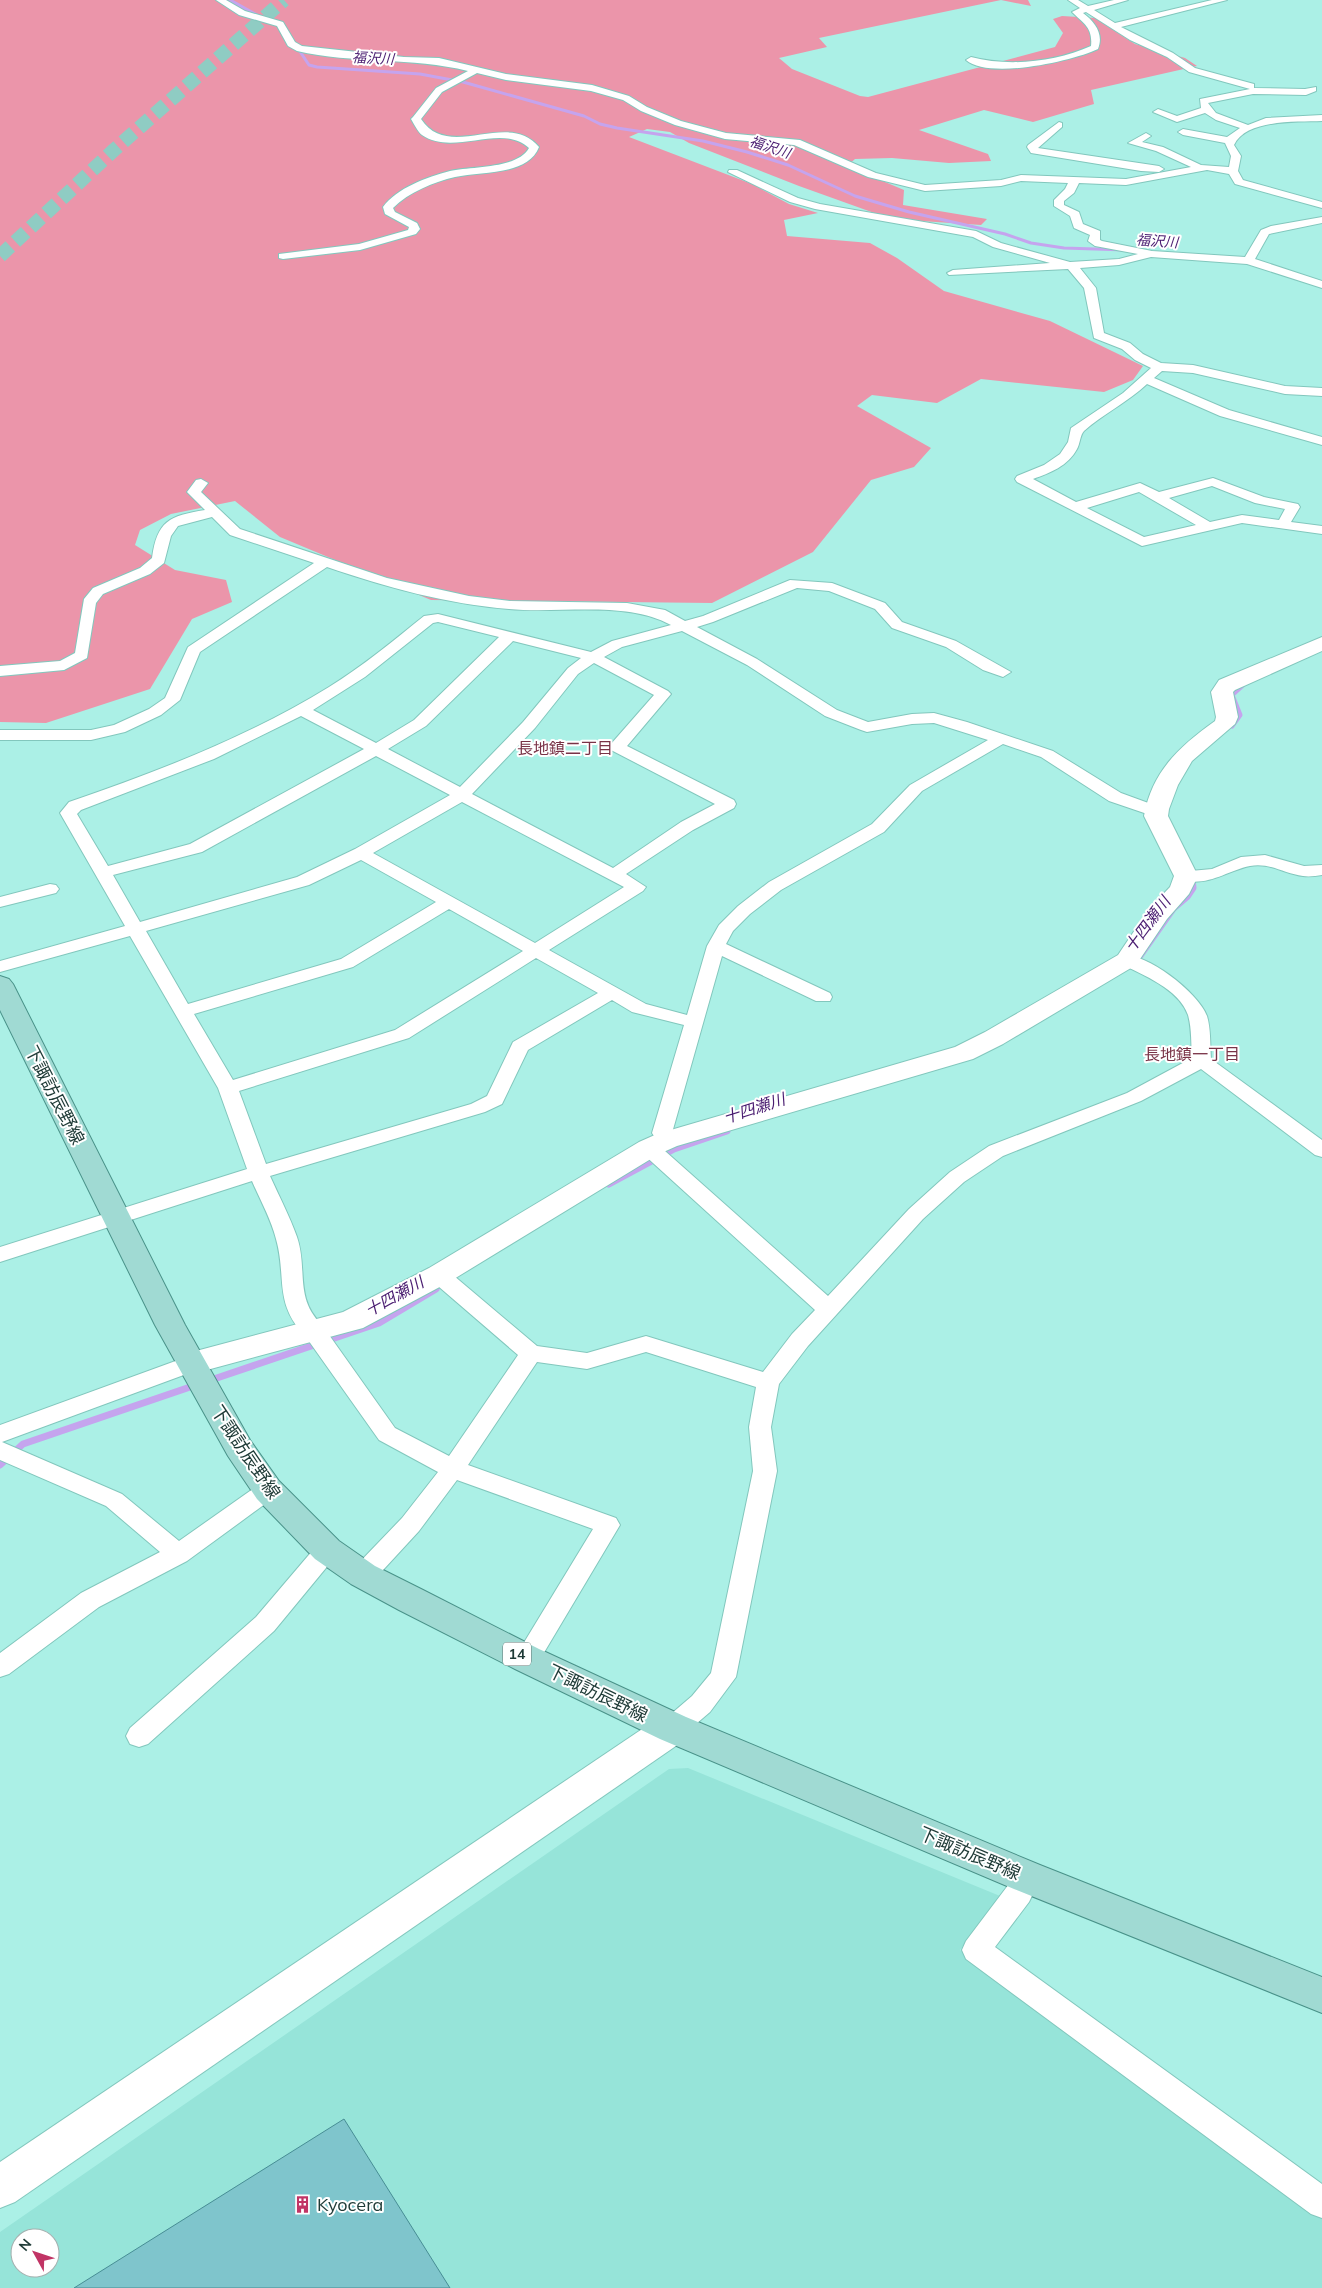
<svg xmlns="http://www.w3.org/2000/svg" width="1322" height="2288" font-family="Mulish,'Noto Sans JP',sans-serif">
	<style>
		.built { fill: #96e4d9; fill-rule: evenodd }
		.green { fill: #eb95aa }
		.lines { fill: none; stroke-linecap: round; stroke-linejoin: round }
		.stream-far2 { stroke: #c5a4ee; stroke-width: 3 }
		.stream-far1 { stroke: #c5a4ee; stroke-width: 5 }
		.stream { stroke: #c5a4ee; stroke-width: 7 }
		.building { fill: #7fc5cc; stroke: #478d94 }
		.highway-tunnel { stroke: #8fccc3; stroke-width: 14; stroke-dasharray: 14 7; stroke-linecap: butt }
		.street-casing { stroke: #82c7bd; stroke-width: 2 }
		.secondary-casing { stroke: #82c7bd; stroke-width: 2 }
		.primary-casing { stroke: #499289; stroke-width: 2 }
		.street { fill: #fff; fill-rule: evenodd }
		.secondary { fill: #fff; fill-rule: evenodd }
		.primary { fill: #a0dad3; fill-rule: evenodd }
		.labels { text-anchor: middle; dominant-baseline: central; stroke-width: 4; stroke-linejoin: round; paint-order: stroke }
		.far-water-label { font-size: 14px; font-style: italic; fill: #4a1d71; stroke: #fff }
		.shield { fill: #fff; stroke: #627572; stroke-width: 1 }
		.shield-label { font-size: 14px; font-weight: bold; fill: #1e3a36 }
		.neighbourhood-label { font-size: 16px; fill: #793347; stroke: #fff }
		.water-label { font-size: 16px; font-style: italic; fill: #4a1d71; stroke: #fff }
		.near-street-label { font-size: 18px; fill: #1e3a36; stroke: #fff }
		.near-poi-label { font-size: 18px; fill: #1e3a36; stroke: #fff; text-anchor: start }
	</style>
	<rect width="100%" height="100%" fill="#abf0e6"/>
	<path class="built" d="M 688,1768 L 1000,1896 L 960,1950 L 1322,2215 L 1322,2288 L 0,2288 L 0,2232 L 669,1769 ZM 20,2238 L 50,2238 L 50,2268 L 20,2268 Z"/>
	<path class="green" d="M 0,0 L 1028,0 L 1031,6 L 1001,0 L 819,38 L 827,47 L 779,58 L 792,69 L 860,96 L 868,97 L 1055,47 L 1063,33 L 1053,19 L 1062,16 L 1095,18 L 1135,44 L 1185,58 L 1197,66 L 1091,90 L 1094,104 L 1033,122 L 984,110 L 919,130 L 988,154 L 991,161 L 949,163 L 892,158 L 855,159 L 847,166 L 904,190 L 903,205 L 987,219 L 981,225 L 891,219 L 799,186 L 689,143 L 670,132 L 647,129 L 629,137 L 752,184 L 789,204 L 818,213 L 784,220 L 787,236 L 870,243 L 897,258 L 944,291 L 1050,321 L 1143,366 L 1133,380 L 1104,392 L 981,379 L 937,403 L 872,395 L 857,406 L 931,448 L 914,467 L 871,480 L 813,552 L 712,603 L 431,600 L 280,537 L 235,501 L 171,514 L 140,530 L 135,545 L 175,570 L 226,580 L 232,602 L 192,619 L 150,689 L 46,723 L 0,722 Z"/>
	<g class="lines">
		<g class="stream-far2">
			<path d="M 230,0 L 257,15"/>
			<path d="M 295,44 L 309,65 L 317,67 L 420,74 L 463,82 L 584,116 L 600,124 L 617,128 L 703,141 L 747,152 L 788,165 L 855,196 L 909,212 L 1005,234 L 1031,243 L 1064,248 L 1126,250"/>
		</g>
		<g class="stream-far1">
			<path d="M 1232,726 L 1240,715 L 1232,695 L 1243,685"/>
			<path d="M 1136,963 L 1174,909 L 1188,897 L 1194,888 L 1193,878"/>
		</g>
		<g class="stream">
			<path d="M 609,1184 L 674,1149 L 727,1131"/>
			<path d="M 208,1381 L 379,1323 L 436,1289"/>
			<path d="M 0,1465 L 23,1444 L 196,1385"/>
		</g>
	</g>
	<path class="building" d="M 344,2119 L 450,2288 L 74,2288 Z"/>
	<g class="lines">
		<path class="highway-tunnel" d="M 0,256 L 114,150 L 284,0"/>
		<defs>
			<g id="street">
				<path d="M 216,0 L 226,0 L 245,11 L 283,22 L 295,42 L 302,46 L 404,57 L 439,58 L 506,74 L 592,85 L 629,96 L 647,107 L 681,121 L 726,133 L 800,140 L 876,173 L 925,185 L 1001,180 L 1021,175 L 1126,179 L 1191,167 L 1156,151 L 1128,143 L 1146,133 L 1151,136 L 1142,142 L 1163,147 L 1201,165 L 1229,167 L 1231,156 L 1225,143 L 1183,135 L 1178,132 L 1183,129 L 1227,137 L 1240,128 L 1216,120 L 1205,113 L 1177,122 L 1153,112 L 1158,109 L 1177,116 L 1201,108 L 1200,99 L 1250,89 L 1189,72 L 1167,57 L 1130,40 L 1086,12 L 1083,13 C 1095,22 1104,34 1098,49 C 1073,61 989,80 966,60 L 971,57 C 1009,67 1055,62 1091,46 C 1093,27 1083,23 1072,12 L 1080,8 L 1068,0 L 1078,0 L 1088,6 L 1114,0 L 1128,0 L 1094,10 L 1115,23 L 1212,0 L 1227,0 L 1121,27 L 1173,53 L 1195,68 L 1254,84 L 1254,88 L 1305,89 L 1316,87 L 1316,91 L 1306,95 L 1253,94 L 1208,103 L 1216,113 L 1248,125 L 1266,118 L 1322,115 L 1322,121 C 1297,122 1246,119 1234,145 L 1241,156 L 1238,171 L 1243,180 L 1322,202 L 1322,208 L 1235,184 L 1229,174 L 1207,170 L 1126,185 L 1079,183 L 1074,193 L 1064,201 L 1064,205 L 1079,212 L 1083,224 L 1100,231 L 1100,240 L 1102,241 L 1152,251 L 1245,257 L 1261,230 L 1271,226 L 1322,217 L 1322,223 L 1269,234 L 1255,259 L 1322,281 L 1322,288 L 1247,264 L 1151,257 L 1119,265 L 1080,268 L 1096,288 L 1104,333 L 1130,343 L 1143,354 L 1161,363 L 1193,365 L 1285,386 L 1322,388 L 1322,396 L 1285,394 L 1193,373 L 1162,371 L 1154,378 L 1229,410 L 1322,437 L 1322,445 L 1220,416 L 1147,384 C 1128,402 1103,414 1084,431 C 1080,435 1080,444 1077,449 C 1068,466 1050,473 1033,479 L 1076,502 L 1140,483 L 1159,492 L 1213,478 L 1264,497 L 1298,504 L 1300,507 L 1291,522 L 1322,526 L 1322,534 L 1242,523 L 1142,546 L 1017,482 L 1015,479 L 1017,476 L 1044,465 L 1060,454 L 1068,442 L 1071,428 L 1123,393 L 1151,368 L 1135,360 L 1122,349 L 1094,338 L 1084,288 L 1068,269 L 949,275 L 947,273 L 953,270 L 1050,263 L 993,247 L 973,237 L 815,209 L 790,202 L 728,172 L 729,170 L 737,170 L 798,198 L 820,204 L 976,231 L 1001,243 L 1070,262 L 1119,259 L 1138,254 L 1095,246 L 1088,241 L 1090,235 L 1074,228 L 1070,216 L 1054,206 L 1054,200 L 1065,189 L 1068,183 L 1021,181 L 1001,186 L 925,191 L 868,177 L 794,145 L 725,139 L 675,125 L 641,111 L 623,100 L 591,91 L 506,80 L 477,73 L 442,92 L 421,119 C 449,162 508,109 539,147 C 528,176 481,171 455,177 C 434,182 409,192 393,208 L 395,212 L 417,223 L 420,229 L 416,234 L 360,250 L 283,259 L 279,258 L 279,254 L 359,244 L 408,230 L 409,227 L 385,214 L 383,207 C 397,188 427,177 450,171 C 471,166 518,169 529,148 C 501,122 454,157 422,135 C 418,132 414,124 411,119 L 413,117 L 436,88 L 468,71 C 412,57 353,64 297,51 L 288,46 L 277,26 L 239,15 ZM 1212,486 L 1255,503 L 1285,509 L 1279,520 L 1242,515 L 1210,522 L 1169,498 ZM 1139,492 L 1196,525 L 1144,537 L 1087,508 Z"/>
				<path d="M 1059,122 L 1062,123 L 1062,127 L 1038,148 L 1159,166 L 1164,169 L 1159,172 L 1141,171 L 1031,153 L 1027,147 L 1028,145 Z"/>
				<path d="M 201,479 L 208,483 L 201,492 L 240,529 L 387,578 L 469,596 L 510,601 L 627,603 L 665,610 L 685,621 L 703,616 L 790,580 L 832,583 L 885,603 L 902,622 L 956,641 L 1011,672 L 1003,677 L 983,670 L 946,647 L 892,628 L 875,609 L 829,591 L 797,588 L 713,622 L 697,627 L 757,659 L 837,710 L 868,722 L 912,714 L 934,713 L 967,722 L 1053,751 L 1121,793 L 1162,808 L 1164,812 L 1162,816 L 1156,817 L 1109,801 L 1041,757 L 1003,744 L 922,791 L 884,832 L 781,890 L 750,914 L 733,931 L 726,944 L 830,993 L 832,997 L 830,1001 L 816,1001 L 722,956 L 672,1133 L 677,1140 L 674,1145 L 667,1147 L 660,1145 L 652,1133 L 684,1025 L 632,1012 L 612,1000 L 528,1050 L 502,1104 L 485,1112 L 270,1176 C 279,1196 290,1217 297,1237 C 308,1269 294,1298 322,1325 L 395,1428 L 449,1456 L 518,1355 L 431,1280 L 428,1275 L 431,1270 L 439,1268 L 447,1270 L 537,1346 L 587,1353 L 646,1336 L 763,1372 L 792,1334 L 815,1310 L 642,1153 L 639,1148 L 642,1143 L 649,1141 L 656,1143 L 828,1296 L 909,1209 L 950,1172 L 989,1146 L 1127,1093 L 1192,1058 C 1191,1045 1192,1029 1188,1015 C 1179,989 1143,975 1121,964 L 1118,960 L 1121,956 C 1144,950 1199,993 1207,1016 C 1211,1029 1210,1045 1211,1059 L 1322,1140 L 1322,1157 L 1315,1155 L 1201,1069 L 1141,1101 L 1003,1156 L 964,1182 L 923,1219 L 808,1346 L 779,1384 L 771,1427 L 777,1471 L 736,1677 L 710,1712 L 682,1736 L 673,1739 L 664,1736 L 660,1728 L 664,1720 L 692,1696 L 711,1673 L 753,1471 L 749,1427 L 756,1387 L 646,1352 L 587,1369 L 537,1362 L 468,1465 L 616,1518 L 620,1525 L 536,1666 L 527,1669 L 518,1666 L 514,1659 L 593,1529 L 457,1480 L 419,1531 L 372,1582 L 363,1585 L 354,1582 L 351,1575 L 354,1568 L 402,1518 L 438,1472 L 379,1440 L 306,1337 C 273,1303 287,1278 276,1239 C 271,1219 260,1200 252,1181 L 0,1262 L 0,1247 L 247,1169 L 218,1088 L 130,936 L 0,972 L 0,961 L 125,926 L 60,813 L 69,802 C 159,771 248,737 329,687 C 363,666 393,641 424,616 L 438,614 L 591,652 L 612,641 L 671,625 C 625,600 560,614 509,609 C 447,604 385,587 327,567 L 200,652 L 180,700 L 161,715 L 125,732 L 91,740 L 0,740 L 0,730 L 91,730 L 114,725 L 149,709 L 165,698 L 188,647 L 314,563 L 230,535 L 212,517 L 178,526 L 171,536 L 164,563 L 150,574 L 103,594 L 96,603 L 87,658 L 64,670 L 0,676 L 0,666 L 60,661 L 75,653 L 84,599 L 93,588 L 140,568 L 152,558 C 157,521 169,516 205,510 L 187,492 L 196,480 ZM 438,622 L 499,637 L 414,720 L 376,743 L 313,710 L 365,677 L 433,623 ZM 682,631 L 747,665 L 825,716 L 861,730 L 867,732 L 912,724 L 934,723 L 988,740 L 910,785 L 872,824 L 769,882 L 738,906 L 719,925 L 707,946 L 687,1015 L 646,1004 L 549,950 L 643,891 L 646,887 L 626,874 L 693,830 L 734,808 L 736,804 L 734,800 L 627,746 L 671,694 L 668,691 L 604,657 L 622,647 ZM 513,641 L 581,658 L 568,668 L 523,722 L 460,787 L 388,749 L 426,726 ZM 594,663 L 654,695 L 611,744 L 609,747 L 611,750 L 715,804 L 681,822 L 613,868 L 472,794 L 535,728 L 578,674 ZM 301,716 L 364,749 L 190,844 L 108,866 L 77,814 L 81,810 L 214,759 ZM 376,756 L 450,795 L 355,849 L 297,877 L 140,922 L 113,875 L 202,852 ZM 462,802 L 624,887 L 535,943 L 373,853 ZM 361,860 L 436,902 L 341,959 L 188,1004 L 146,931 L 309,885 ZM 449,909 L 523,951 L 395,1030 L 233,1080 L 194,1014 L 353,967 ZM 536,958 L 598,993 L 513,1042 L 487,1096 L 471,1104 L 266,1164 L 239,1091 L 409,1038 Z"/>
				<path d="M 1265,855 L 1304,866 L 1322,865 L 1322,875 C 1316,876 1309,877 1303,876 C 1285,874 1269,862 1250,866 C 1226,871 1209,887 1180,880 L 1177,876 L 1180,872 L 1212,869 L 1241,857 Z"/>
				<path d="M 50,884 L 56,885 L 59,889 L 56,893 L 0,907 L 0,897 Z"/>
				<path d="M 192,1355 L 200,1357 L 203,1363 L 200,1369 L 2,1442 L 122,1494 L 179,1541 L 260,1484 L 268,1481 L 276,1484 L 280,1490 L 276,1496 L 187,1561 L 99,1607 L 9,1674 L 0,1677 L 0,1653 L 81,1593 L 160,1552 L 106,1506 L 0,1460 L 0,1425 Z"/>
				<path d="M 327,1541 L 335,1543 L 339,1550 L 335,1557 L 274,1631 L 148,1744 L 139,1747 L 130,1744 L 126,1736 L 130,1728 L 256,1617 L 319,1543 Z"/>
				<path d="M 1027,1865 L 1037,1868 L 1041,1877 L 1029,1902 L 995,1947 L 1322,2184 L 1322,2218 L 1311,2214 L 966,1959 L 962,1950 L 966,1941 L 1009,1884 L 1017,1868 Z"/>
			</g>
			<g id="secondary">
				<path d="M 1322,637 L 1322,651 L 1235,690 L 1233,692 L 1238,717 L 1235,724 L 1192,761 L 1178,785 L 1169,809 L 1168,816 L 1198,876 L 1189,894 L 1167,919 L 1136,965 L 1003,1044 L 973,1059 L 677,1146 L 659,1154 L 449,1282 L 363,1328 L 192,1374 L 181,1371 L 177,1363 L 181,1355 L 343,1312 L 429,1268 L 639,1142 L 657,1134 L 955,1047 L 985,1032 L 1118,955 L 1149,909 L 1170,887 L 1174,876 L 1144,816 C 1152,771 1180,746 1215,721 L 1216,717 L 1211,692 L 1219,680 Z"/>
				<path d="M 673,1713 L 686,1717 L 691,1728 L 686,1739 L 15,2202 L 0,2208 L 0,2162 L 660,1717 Z"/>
			</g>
			<path id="primary" d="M 0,976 L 9,979 L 13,984 L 185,1325 L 250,1440 L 279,1481 L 339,1541 L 375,1566 L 423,1590 L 539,1649 L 686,1717 L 1040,1865 L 1322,1977 L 1322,2013 L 1014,1889 L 660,1739 L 515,1669 L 399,1610 L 351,1584 L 315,1559 L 257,1499 L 228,1456 L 155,1325 L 0,1010 Z"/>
		</defs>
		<use href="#street" class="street-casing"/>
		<use href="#secondary" class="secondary-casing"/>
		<use href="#primary" class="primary-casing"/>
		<use href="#street" class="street"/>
		<use href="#secondary" class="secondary"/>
		<use href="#primary" class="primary"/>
	</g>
	<defs>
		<symbol id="building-bare" viewBox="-9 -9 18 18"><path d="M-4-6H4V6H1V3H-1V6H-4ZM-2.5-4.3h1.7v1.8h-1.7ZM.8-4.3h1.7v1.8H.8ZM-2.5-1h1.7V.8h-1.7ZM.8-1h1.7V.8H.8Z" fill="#c13465" stroke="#fff" stroke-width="2.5" paint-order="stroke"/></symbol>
	</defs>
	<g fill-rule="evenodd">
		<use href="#building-bare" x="290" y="2192" width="25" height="25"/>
	</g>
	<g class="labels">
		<g class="far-water-label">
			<text transform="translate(373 58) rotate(3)">福沢川</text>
			<text transform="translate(770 147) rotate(18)">福沢川</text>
			<text transform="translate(1157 241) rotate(4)">福沢川</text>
		</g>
		<rect class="shield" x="503" y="1642.5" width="28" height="23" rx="4"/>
		<g class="shield-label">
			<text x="517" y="1654">14</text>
		</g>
		<g class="neighbourhood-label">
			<text x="565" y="748">長地鎮二丁目</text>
			<text x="1192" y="1054">長地鎮一丁目</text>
		</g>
		<g class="water-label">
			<text transform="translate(1147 924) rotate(-53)">十四瀬川</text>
			<text transform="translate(754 1108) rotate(-18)">十四瀬川</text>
			<text transform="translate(394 1296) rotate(-29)">十四瀬川</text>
		</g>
		<g class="near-street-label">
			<text transform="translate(55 1095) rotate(63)">下諏訪辰野線</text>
			<text transform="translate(246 1452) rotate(56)">下諏訪辰野線</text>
			<text transform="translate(598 1693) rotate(26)">下諏訪辰野線</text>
			<text transform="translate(970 1853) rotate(23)">下諏訪辰野線</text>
		</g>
		<g class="near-poi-label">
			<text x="317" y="2204">Kyocera</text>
		</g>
	</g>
	<g transform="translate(35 2253) rotate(310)"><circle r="24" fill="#ffffff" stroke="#a5b0af"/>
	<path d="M0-4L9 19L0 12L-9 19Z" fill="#c13465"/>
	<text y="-8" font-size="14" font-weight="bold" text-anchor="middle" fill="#1e3a36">N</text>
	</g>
</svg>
